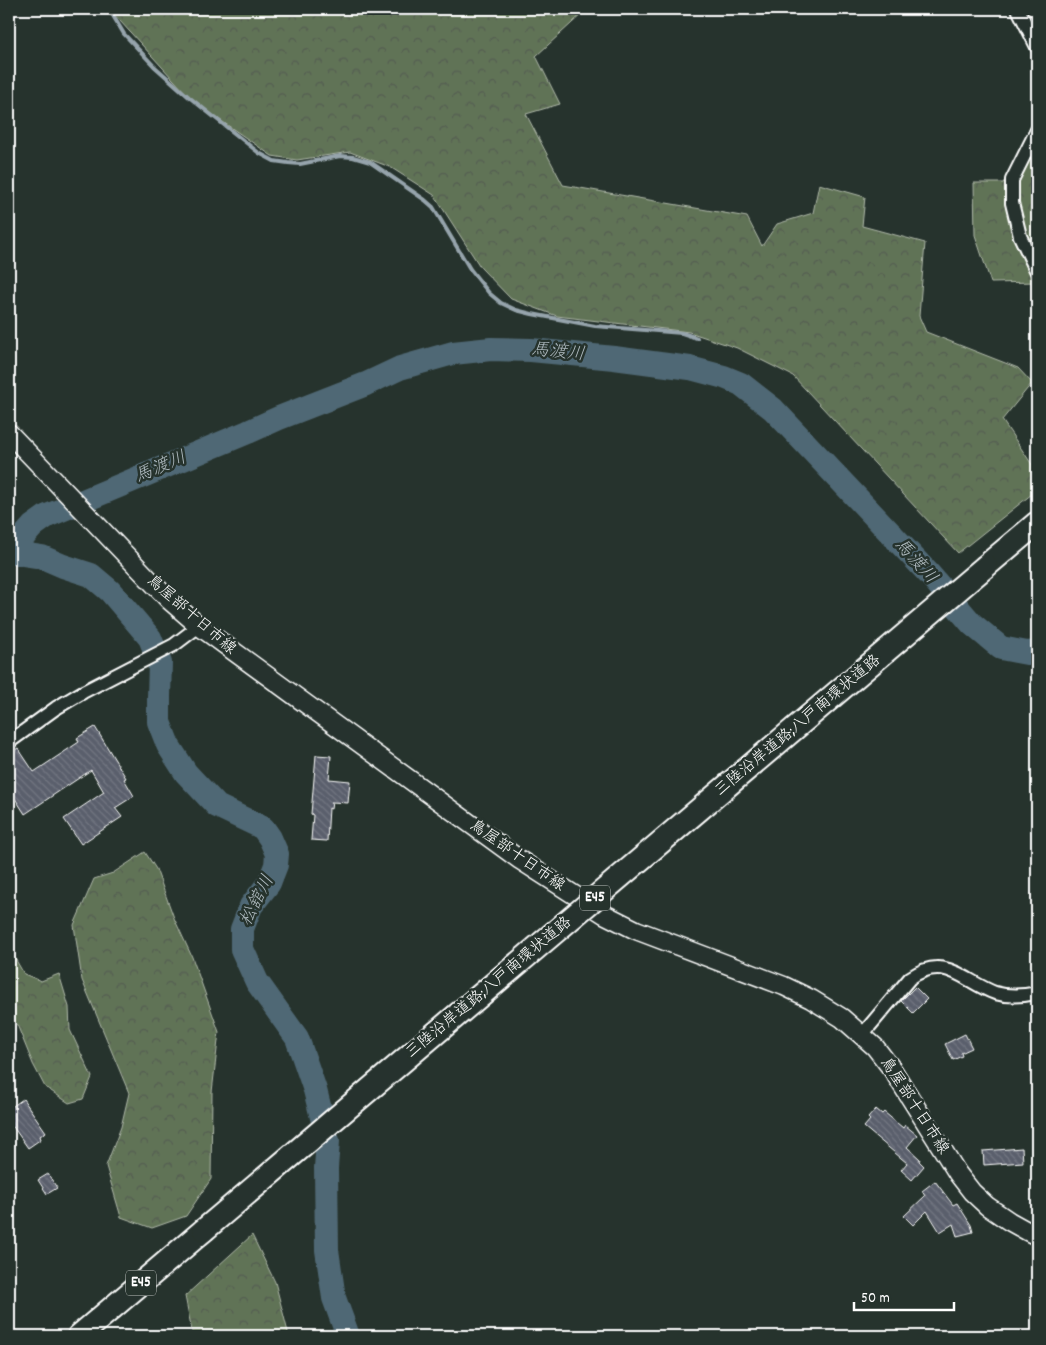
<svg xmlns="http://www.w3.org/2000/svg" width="1046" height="1345" font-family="Dekko,'Klee One',sans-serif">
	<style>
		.forest { fill: url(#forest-crowns); stroke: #b0b9aa }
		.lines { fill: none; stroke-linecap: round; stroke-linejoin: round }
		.stream { stroke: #96a4ac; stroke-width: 4 }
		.river { stroke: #506874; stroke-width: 24 }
		.building { fill: url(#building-back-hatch); stroke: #fff }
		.street-casing { stroke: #fff; stroke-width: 16 }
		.secondary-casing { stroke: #fff; stroke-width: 21 }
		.highway-casing { stroke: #fff; stroke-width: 26 }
		.street { stroke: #26332d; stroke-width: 12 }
		.secondary { stroke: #26332d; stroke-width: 18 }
		.highway { stroke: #26332d; stroke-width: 22 }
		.highway-bridge-casing { stroke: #fff; stroke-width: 26; stroke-linecap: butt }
		.highway-bridge { stroke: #26332d; stroke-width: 22 }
		.labels { text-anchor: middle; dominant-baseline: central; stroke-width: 5; stroke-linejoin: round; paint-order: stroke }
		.shield { fill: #26332d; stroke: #bec2c0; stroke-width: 1 }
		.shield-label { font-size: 15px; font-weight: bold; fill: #fff }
		.street-label { font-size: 16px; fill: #fff; stroke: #26332d }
		.water-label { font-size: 18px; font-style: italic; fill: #b0bbc0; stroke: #26332d }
	</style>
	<defs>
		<pattern id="forest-crowns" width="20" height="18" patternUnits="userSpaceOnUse" patternTransform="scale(1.25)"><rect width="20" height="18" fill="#607356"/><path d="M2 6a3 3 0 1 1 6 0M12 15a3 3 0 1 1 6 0" fill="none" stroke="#545c50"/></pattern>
		<pattern id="building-back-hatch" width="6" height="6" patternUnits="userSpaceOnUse" patternTransform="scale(1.25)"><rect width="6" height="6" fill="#5a5f6c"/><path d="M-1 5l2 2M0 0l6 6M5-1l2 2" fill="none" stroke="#737782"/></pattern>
	</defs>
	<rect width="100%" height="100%" fill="#26332d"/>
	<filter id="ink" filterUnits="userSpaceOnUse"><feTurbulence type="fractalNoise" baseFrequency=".02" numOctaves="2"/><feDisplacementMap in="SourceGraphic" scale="10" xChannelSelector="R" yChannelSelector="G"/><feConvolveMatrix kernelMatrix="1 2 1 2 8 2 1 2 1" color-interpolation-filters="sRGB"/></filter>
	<g filter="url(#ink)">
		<g class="forest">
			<path d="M 109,9 L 581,9 L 584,12 L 536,56 L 560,104 L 526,114 L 563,185 L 747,217 L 762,246 L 777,224 L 813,213 L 819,184 L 865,197 L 862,226 L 925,243 L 919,316 L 926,332 L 1018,368 L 1032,383 L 1002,420 L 1037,472 L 1037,490 L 958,553 L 793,376 L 737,348 L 689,332 L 557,316 L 511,299 L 481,268 L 434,195 L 390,167 L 350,152 L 297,160 L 272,156 L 194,102 Z"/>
			<path d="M 1037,135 L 1037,282 L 991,283 L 975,235 L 974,183 L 1003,183 Z"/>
			<path d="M 145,852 L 156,869 L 174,918 L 192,957 L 219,1032 L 212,1092 L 211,1179 L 186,1216 L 152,1228 L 121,1217 L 106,1166 L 121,1127 L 129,1093 L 82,980 L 74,925 L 94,879 L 113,873 Z"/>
			<path d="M 9,948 L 24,974 L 41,981 L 59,974 L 69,1007 L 70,1030 L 92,1077 L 83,1099 L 69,1103 L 45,1087 L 33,1064 L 18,1027 L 9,1010 Z"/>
			<path d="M 252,1235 L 275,1282 L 289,1336 L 193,1336 L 185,1296 Z"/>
		</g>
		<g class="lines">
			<path class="stream" d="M 109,9 L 124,34 L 154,66 L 189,97 L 259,153 L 274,161 L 288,163 L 300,164 L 340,156 L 353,157 L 370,162 L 425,200 L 433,207 L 470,269 L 489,293 L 501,303 L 516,310 L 532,314 L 595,326 L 682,333 L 697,338"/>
			<g class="river">
				<path d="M 11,551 L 33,526 L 47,516 L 248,432 L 279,418 L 366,384 L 400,368 L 453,353 L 491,349 L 531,350 L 614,358 L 690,368 L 724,377 L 741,384 L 773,409 L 930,575 L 972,624 L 1001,648 L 1027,653 L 1037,652"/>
				<path d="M 9,552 L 42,557 L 63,566 L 91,575 L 110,591 L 150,638 L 160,663 L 159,697 L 159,722 L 168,745 L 186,773 L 217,806 L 263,828 L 270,838 L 277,854 L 276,865 L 269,883 L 251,906 L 242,929 L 242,949 L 257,982 L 297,1038 L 315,1090 L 328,1141 L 326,1168 L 327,1250 L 334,1298 L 348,1336"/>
			</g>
		</g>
		<g class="building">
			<path d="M 95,727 L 126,778 L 124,779 L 134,796 L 115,808 L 122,817 L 81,844 L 64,819 L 104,792 L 91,770 L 25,814 L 9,789 L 9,754 L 18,748 L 34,772 L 79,742 L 77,738 Z"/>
			<path d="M 316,755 L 331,756 L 329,779 L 350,781 L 348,803 L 332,802 L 331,809 L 329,808 L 327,841 L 311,840 L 313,815 L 311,814 Z"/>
			<path d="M 915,987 L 927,999 L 913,1013 L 901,1001 Z"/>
			<path d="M 965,1034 L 972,1048 L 961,1053 L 962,1056 L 953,1060 L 945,1044 Z"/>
			<path d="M 23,1099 L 46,1132 L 40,1136 L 41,1139 L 28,1148 L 9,1121 L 9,1109 Z"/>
			<path d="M 876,1109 L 882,1114 L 884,1112 L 903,1128 L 905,1125 L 917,1135 L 907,1147 L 920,1159 L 919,1161 L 924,1166 L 912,1180 L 901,1170 L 907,1163 L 864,1127 L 870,1120 L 868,1118 Z"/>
			<path d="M 1022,1148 L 1023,1162 L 984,1165 L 983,1151 Z"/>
			<path d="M 48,1174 L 57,1188 L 47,1194 L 38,1180 Z"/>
			<path d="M 935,1181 L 953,1205 L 957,1203 L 971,1225 L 973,1232 L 957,1236 L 953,1224 L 940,1232 L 927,1211 L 913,1225 L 904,1216 L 925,1196 L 922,1191 Z"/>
		</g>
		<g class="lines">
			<defs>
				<g id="street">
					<path d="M 1018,9 L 1037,47"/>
					<path d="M 1037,130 L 1012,180 L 1012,203 L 1020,236 L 1037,272"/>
					<path d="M 9,742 L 56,708 L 83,692 L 174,645 L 199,626"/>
					<path d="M 862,1035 L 910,978 C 945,953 963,981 995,993 C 1009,997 1023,996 1037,993"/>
				</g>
				<path id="secondary" d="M 9,433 L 169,600 L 199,626 L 520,860 L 604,914 L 636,930 L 784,986 L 811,999 L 842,1018 L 875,1047 L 892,1069 L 958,1174 L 972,1192 L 987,1206 L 1009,1221 L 1027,1231 L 1037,1236"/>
				<g id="highway">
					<path d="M 986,566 L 1037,523"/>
					<path d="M 79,1336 L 204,1230"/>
				</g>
			</defs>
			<use href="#street" class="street-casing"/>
			<use href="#secondary" class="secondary-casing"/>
			<use href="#highway" class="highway-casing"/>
			<use href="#street" class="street"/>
			<use href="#secondary" class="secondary"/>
			<use href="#highway" class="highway"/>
			<defs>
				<path id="highway-bridge" d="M 204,1230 L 986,566"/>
			</defs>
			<use href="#highway-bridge" class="highway-bridge-casing"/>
			<use href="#highway-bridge" class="highway-bridge"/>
		</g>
	</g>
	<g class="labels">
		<g class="shield">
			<rect x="580" y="885.5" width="30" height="25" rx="4"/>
			<rect x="126" y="1270.5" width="30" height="25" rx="4"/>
		</g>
		<g class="shield-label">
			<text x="595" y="898">E45</text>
			<text x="141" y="1283">E45</text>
		</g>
		<g class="street-label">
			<text transform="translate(191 615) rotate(41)">鳥屋部十日市線</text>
			<text transform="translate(798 726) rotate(-40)">三陸沿岸道路;八戸南環状道路</text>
			<text transform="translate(517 856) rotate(35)">鳥屋部十日市線</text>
			<text transform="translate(489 988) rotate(-40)">三陸沿岸道路;八戸南環状道路</text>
			<text transform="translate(914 1106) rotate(57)">鳥屋部十日市線</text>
		</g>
		<g class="water-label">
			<text transform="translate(558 353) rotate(6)">馬渡川</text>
			<text transform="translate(161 468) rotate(-23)">馬渡川</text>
			<text transform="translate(915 562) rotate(48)">馬渡川</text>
			<text transform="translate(258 901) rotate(-63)">松舘川</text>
		</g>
	</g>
	<rect width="1046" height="1345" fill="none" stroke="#26332d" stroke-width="30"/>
	<rect x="15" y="15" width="1016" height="1315" fill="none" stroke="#fff" stroke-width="2" filter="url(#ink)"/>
	<path d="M854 1302v8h100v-8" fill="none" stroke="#ffffff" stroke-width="2.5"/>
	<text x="861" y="1302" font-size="15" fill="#ffffff" stroke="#26332d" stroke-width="4" paint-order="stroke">50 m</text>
</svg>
